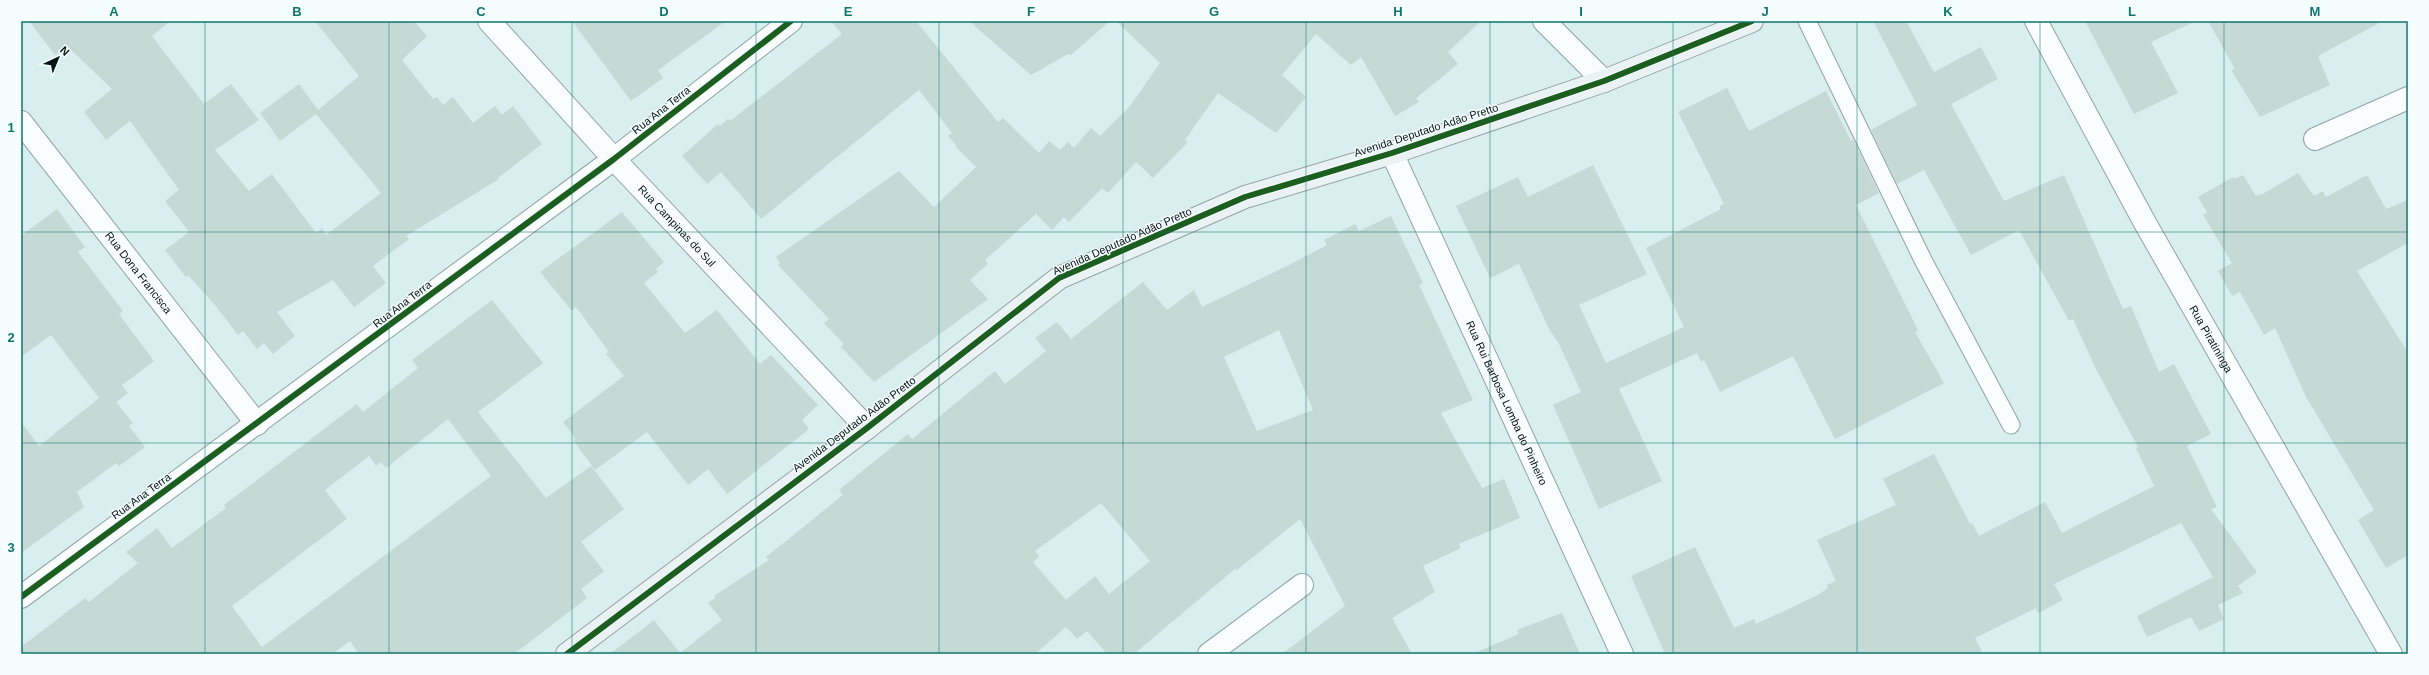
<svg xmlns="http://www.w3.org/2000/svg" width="2429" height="675" font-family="Helvetica,sans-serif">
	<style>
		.building { fill: #c5d9d5; fill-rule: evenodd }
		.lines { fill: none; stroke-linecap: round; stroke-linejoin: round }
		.lane-casing { stroke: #92a3a3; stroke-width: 19 }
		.street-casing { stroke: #92a3a3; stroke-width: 24 }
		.secondary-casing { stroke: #92a3a3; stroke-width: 24 }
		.lane { stroke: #f9fdfd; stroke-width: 17 }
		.street { stroke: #f9fdfd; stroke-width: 22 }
		.secondary { stroke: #ebf2f4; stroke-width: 22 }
		.cycleway-casing { stroke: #f6fdfd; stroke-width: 8 }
		.cycleway { stroke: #1b5e20; stroke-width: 6 }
		.grid { fill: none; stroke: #0f766e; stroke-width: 1; stroke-opacity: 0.55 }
		.labels { text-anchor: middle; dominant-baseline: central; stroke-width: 3; stroke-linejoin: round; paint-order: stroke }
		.street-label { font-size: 11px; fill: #061414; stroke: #f6fdfd }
		.neatline { fill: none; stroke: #0f766e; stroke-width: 1.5 }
		.grid-label { font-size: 13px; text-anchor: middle; font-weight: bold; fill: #0f766e }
	</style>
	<rect width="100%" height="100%" fill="#d9efef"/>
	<g class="building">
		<path d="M 29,21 L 170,21 L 152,36 L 204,104 L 231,84 L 259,120 L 215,150 L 249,191 L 272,174 L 316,233 L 322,228 L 326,235 L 381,193 L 316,114 L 280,141 L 260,113 L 299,84 L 318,110 L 359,76 L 315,21 L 414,21 L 427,36 L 402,60 L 433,99 L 437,97 L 443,105 L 453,97 L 473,123 L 495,106 L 502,115 L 513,106 L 542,144 L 498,178 L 499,179 L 406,236 L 409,239 L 373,266 L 386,283 L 354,307 L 333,280 L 277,312 L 295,336 L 273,354 L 264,343 L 257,349 L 243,331 L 238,335 L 215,305 L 188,275 L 186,277 L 165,250 L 189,232 L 165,201 L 179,190 L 130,121 L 106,140 L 84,112 L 112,89 L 67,46 L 55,55 Z"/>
		<path d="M 572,21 L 726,21 L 658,70 L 663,78 L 631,101 Z"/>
		<path d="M 831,21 L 916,21 L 998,122 L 1003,118 L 1039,153 L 1049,141 L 1060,150 L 1068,142 L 1074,148 L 1091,128 L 1100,136 L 1130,106 L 1160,63 L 1116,21 L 1481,21 L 1448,52 L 1458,64 L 1416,98 L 1419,102 L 1395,116 L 1361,57 L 1351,65 L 1316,34 L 1282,75 L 1306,97 L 1276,133 L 1218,93 L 1185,140 L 1188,142 L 1153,178 L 1136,162 L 1108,193 L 1102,188 L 1069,222 L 1064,217 L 1052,230 L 1036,214 L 985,260 L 988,264 L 970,280 L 988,299 L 874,382 L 841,347 L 844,344 L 824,323 L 829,319 L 778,265 L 780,263 L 776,257 L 899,171 L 934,207 L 976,167 L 955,146 L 956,145 L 948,136 L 952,133 L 919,90 L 761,219 L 721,172 L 707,184 L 682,156 L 718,124 L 720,126 L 728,119 L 730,121 L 842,34 Z"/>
		<path d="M 969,21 L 1110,21 L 1071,55 L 1068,54 L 1031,75 Z"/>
		<path d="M 1873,21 L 1906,21 L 1934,72 L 1981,47 L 1998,79 L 1951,104 L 2004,201 L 2064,175 L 2123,309 L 2131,306 L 2159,372 L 2174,364 L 2211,434 L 2187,446 L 2217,507 L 2211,509 L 2257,572 L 2238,586 L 2243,593 L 2218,605 L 2224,619 L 2199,631 L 2191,617 L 2147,637 L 2137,616 L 2213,577 L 2181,523 L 2054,584 L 2063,600 L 2038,613 L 2036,608 L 1975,638 L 1983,654 L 1665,654 L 1631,576 L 1695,547 L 1734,628 L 1754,619 L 1756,624 L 1816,596 L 1828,588 L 1827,585 L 1836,581 L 1817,540 L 1896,505 L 1883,479 L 1934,454 L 1970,524 L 1972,523 L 1979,536 L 2045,502 L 2062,533 L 2154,486 L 2136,448 L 2138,447 L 2096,369 L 2073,319 L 2069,321 L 2019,230 L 1971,255 L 1924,170 L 1897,184 L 1871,130 L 1917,105 Z"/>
		<path d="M 2085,21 L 2196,21 L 2151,42 L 2178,93 L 2134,114 Z"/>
		<path d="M 2208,21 L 2383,21 L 2318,56 L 2330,85 L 2260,117 L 2231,70 L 2235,69 Z"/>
		<path d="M 1727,88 L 1749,131 L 1826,91 L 1851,141 L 1853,139 L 1879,193 L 1856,205 L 1918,330 L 1915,332 L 1944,383 L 1835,439 L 1793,356 L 1720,392 L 1704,360 L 1701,362 L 1697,353 L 1619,389 L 1662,481 L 1599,509 L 1553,405 L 1581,392 L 1558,342 L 1549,329 L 1519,264 L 1490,278 L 1456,206 L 1518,177 L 1528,197 L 1593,165 L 1647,274 L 1579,305 L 1606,363 L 1684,327 L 1646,248 L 1721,209 L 1719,206 L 1724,204 L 1678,112 Z"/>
		<path d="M 2298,173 L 2314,196 L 2323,191 L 2326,197 L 2367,175 L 2386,209 L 2408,200 L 2408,243 L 2357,271 L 2408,353 L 2408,555 L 2386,568 L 2358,520 L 2374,510 L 2306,397 L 2275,328 L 2264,335 L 2240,292 L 2232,296 L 2218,271 L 2232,263 L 2203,215 L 2207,212 L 2198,197 L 2233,177 L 2234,179 L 2243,175 L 2256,196 L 2260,194 L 2261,195 Z"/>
		<path d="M 57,209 L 85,247 L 78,252 L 123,311 L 119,314 L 154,361 L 122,385 L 128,393 L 116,402 L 133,423 L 129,426 L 145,447 L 119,466 L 116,463 L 77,492 L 84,507 L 21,553 L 21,422 L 39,446 L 99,398 L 51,335 L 21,357 L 21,236 Z"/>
		<path d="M 622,212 L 664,262 L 656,269 L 658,272 L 644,283 L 685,333 L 717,310 L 760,364 L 771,355 L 818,405 L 802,420 L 809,429 L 727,494 L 708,469 L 688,485 L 647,432 L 595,470 L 573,440 L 576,439 L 563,422 L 624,376 L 606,354 L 609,352 L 576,307 L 572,311 L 540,272 Z"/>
		<path d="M 1391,216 L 1423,283 L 1419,285 L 1473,400 L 1441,413 L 1482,488 L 1504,479 L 1520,518 L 1459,544 L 1461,548 L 1423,566 L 1435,592 L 1392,618 L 1412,654 L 1282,654 L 1345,606 L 1300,519 L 1237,570 L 1235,569 L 1134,654 L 1107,654 L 1087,631 L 1077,639 L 1066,627 L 1035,654 L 610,654 L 654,620 L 680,653 L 722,620 L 708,603 L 715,598 L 714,596 L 769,560 L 766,557 L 843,495 L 839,490 L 908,434 L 912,439 L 995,371 L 1005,384 L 1046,351 L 1035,338 L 1057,322 L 1071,339 L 1143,282 L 1167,310 L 1194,290 L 1202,307 L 1291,264 L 1327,245 L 1324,240 L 1355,224 L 1359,231 ZM 1279,330 L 1313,410 L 1257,431 L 1224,357 ZM 1101,503 L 1150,561 L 1109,594 L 1095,576 L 1066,600 L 1033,562 L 1039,556 L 1035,551 Z"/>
		<path d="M 492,300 L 543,363 L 478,412 L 546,498 L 591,466 L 624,509 L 581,542 L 604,571 L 581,589 L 587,598 L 514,654 L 359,654 L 350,641 L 332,654 L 21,654 L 21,647 L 85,598 L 89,602 L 138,563 L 126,552 L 157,528 L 172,548 L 226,508 L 224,505 L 357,404 L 363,412 L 418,368 L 412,360 ZM 448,419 L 491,476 L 262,647 L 232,606 L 347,519 L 325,490 L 369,456 L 376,466 L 381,462 L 386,468 Z"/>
		<path d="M 1562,613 L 1580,654 L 1472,654 L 1519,634 L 1517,630 Z"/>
	</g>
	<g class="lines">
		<defs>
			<path id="lane" d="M 1807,21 L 1923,260 L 2011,425"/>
			<g id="street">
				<path id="s1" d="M 489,21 L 614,159 L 867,428"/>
				<path d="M 1544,21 L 1604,81"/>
				<path id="s2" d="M 2036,21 L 2145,223 L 2391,654"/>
				<path id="s3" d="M 21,122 L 257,424"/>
				<path d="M 2315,139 L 2408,98"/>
				<path id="s4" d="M 1392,153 L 1622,654"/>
				<path d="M 21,597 L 614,159 L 791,21"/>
				<path d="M 1209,654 L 1302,585"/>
			</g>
			<path id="secondary" d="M 567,654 L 867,428 L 1059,278 L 1245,197 L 1392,153 L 1604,81 L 1752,21"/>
		</defs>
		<use href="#lane" class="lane-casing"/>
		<use href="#street" class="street-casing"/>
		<use href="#secondary" class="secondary-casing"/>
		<use href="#lane" class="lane"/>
		<use href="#street" class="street"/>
		<use href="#secondary" class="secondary"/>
		<defs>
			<g id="cycleway">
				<path d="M 21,597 L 614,159 L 791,21"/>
				<path d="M 567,654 L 867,428 L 1059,278 L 1245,197 L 1392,153 L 1604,81 L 1752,21"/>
			</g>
		</defs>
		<use href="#cycleway" class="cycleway-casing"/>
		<use href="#cycleway" class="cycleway"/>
	</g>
	<path class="grid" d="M 205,21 L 205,654M 389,21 L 389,654M 572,21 L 572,654M 756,21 L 756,654M 939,21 L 939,654M 1123,21 L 1123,654M 1306,21 L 1306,654M 1490,21 L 1490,654M 1673,21 L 1673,654M 1857,21 L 1857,654M 2040,21 L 2040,654M 2224,21 L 2224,654M 21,232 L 2408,232M 21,443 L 2408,443"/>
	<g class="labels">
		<g class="street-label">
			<text transform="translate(661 110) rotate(-38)">Rua Ana Terra</text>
			<text transform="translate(1426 130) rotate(-18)">Avenida Deputado Adão Pretto</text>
			<text stroke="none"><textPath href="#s1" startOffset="278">Rua Campinas do Sul</textPath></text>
			<text transform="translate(1122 241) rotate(-24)">Avenida Deputado Adão Pretto</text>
			<text stroke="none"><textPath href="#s3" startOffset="191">Rua Dona Francisca</textPath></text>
			<text transform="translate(402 304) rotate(-37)">Rua Ana Terra</text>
			<text stroke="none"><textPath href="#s2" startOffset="363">Rua Piratininga</textPath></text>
			<text stroke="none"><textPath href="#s4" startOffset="275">Rua Rui Barbosa Lomba do Pinheiro</textPath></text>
			<text transform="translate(854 424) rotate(-37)">Avenida Deputado Adão Pretto</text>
			<text transform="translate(141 496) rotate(-36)">Rua Ana Terra</text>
		</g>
	</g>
	<rect width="2429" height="675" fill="none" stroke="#f6fdfd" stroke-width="44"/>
	<g transform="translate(58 58) rotate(44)" stroke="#f6fdfd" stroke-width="3" paint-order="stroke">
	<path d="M0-3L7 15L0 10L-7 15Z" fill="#061414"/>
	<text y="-6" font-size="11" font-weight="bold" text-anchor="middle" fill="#061414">N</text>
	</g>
	<rect x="22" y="22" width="2385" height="631" class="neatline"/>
	<g class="grid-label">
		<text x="114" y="16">A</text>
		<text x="297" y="16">B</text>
		<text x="481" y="16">C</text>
		<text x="664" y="16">D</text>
		<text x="848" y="16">E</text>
		<text x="1031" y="16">F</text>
		<text x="1214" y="16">G</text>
		<text x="1398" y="16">H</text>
		<text x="1581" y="16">I</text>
		<text x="1765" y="16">J</text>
		<text x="1948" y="16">K</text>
		<text x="2132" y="16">L</text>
		<text x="2315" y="16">M</text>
		<text x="11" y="132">1</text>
		<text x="11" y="342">2</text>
		<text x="11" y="552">3</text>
	</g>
</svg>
